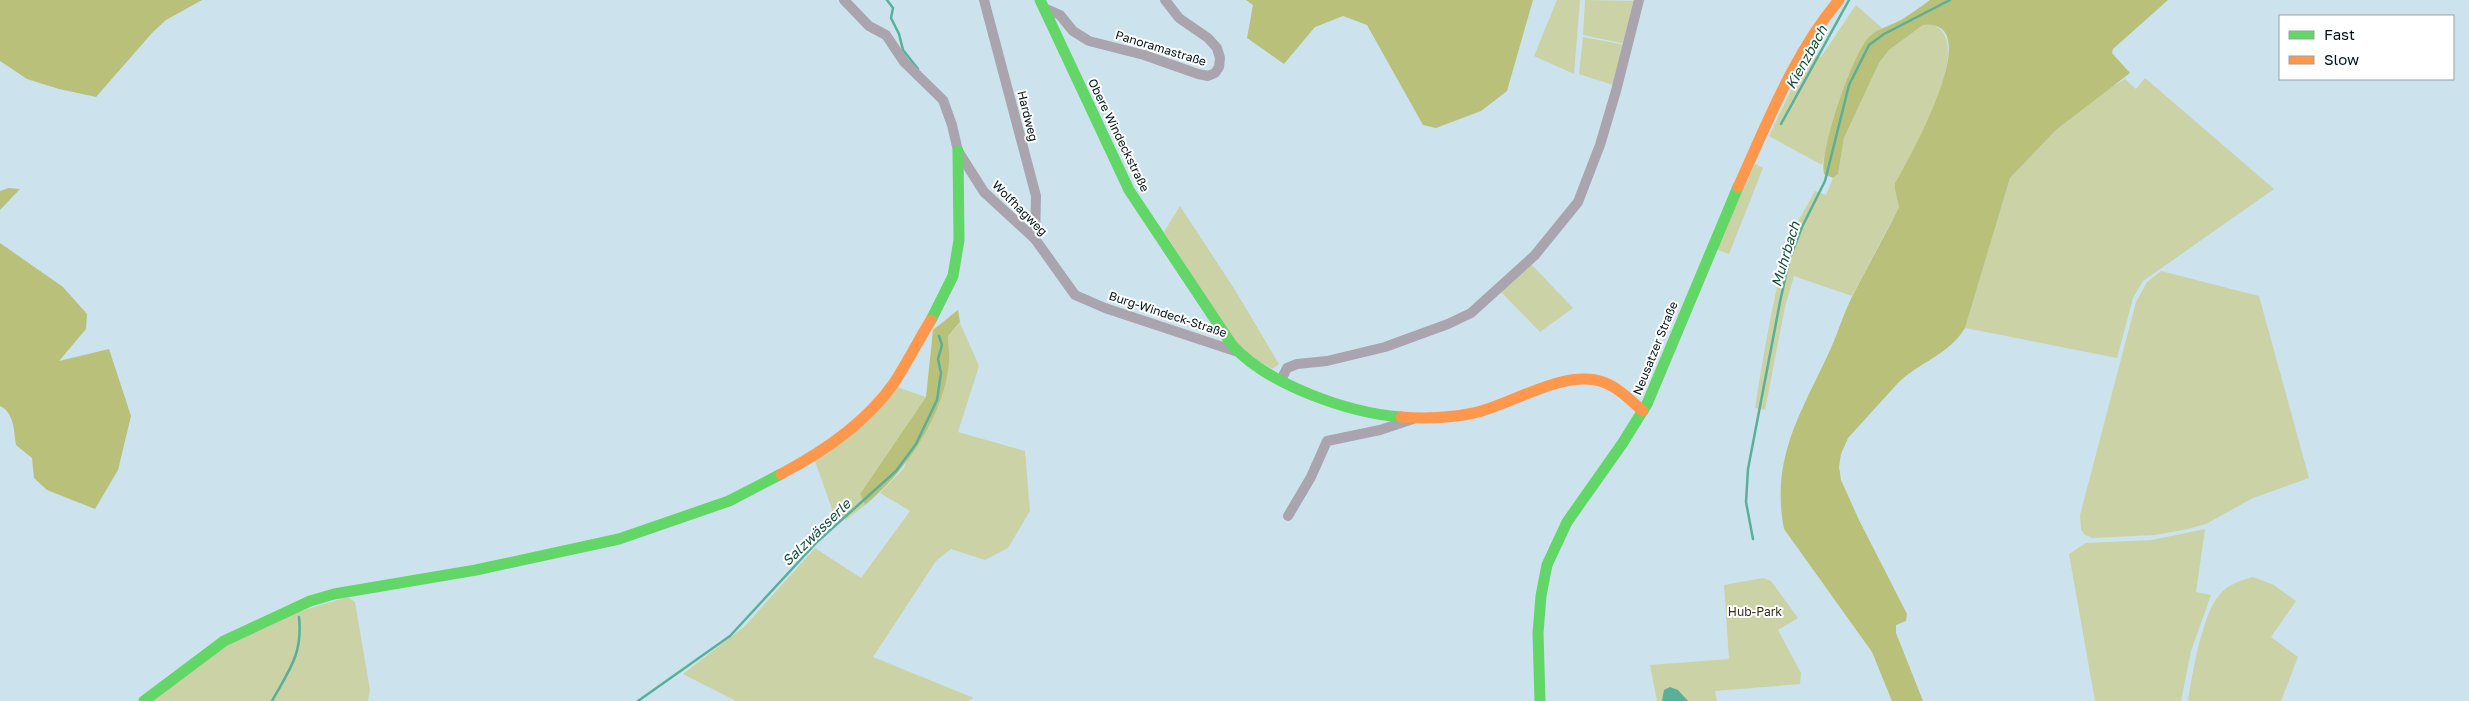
<svg xmlns="http://www.w3.org/2000/svg" width="2469" height="701" font-family="'Golos Text',sans-serif">
	<style>
		.green { fill: #cad2a6 }
		.forest { fill: #b9c079 }
		.water { fill: #58b099 }
		.lines { fill: none; stroke-linecap: round; stroke-linejoin: round }
		.stream { stroke: #58b099; stroke-width: 2.5 }
		.street { stroke: #a9a4ad; stroke-width: 10 }
		.fast { stroke: #63d668; stroke-width: 11 }
		.slow { stroke: #ff974d; stroke-width: 11 }
		.labels { text-anchor: middle; dominant-baseline: central; stroke-width: 4; stroke-linejoin: round; paint-order: stroke }
		.street-label { font-size: 12px; fill: #00141c; stroke: #fff }
		.park-label { font-size: 12px; fill: #31301b; stroke: #fff }
		.water-label { font-size: 14px; font-style: italic; fill: #134f3b; stroke: #fff }
	</style>
	<rect width="100%" height="100%" fill="#cce3ee"/>
	<g class="green">
		<path d="M 1557,0 L 1580,0 L 1574,74 L 1534,56 Z"/>
		<path d="M 1585,0 L 1637,1 L 1626,44 L 1583,35 Z"/>
		<path d="M 1856,5 L 1883,29 L 1871,35 L 1835,115 L 1822,165 L 1769,136 L 1809,53 L 1821,57 Z"/>
		<path d="M 1930,24 C 1981,36 1908,162 1895,190 L 1899,207 L 1852,296 L 1794,276 L 1785,307 L 1765,410 L 1755,408 C 1764,352 1773,296 1789,242 C 1795,224 1806,208 1815,191 L 1826,195 L 1833,178 L 1838,174 L 1844,138 L 1879,63 L 1889,50 L 1923,25 Z"/>
		<path d="M 1583,37 L 1625,45 L 1613,85 L 1579,74 Z"/>
		<path d="M 2145,78 L 2274,189 L 2143,281 L 2133,298 L 2117,358 L 1965,328 L 2010,178 L 2057,129 L 2103,92 L 2125,79 L 2136,89 Z"/>
		<path d="M 1755,164 L 1763,168 L 1729,254 L 1715,249 Z"/>
		<path d="M 1180,206 L 1235,290 L 1279,364 L 1272,369 L 1247,354 L 1237,344 L 1164,232 Z"/>
		<path d="M 1531,264 L 1573,308 L 1540,332 L 1501,292 Z"/>
		<path d="M 2161,271 L 2259,296 L 2309,478 L 2253,498 L 2206,524 L 2188,529 L 2155,535 L 2092,538 L 2085,535 L 2081,530 L 2080,515 L 2136,302 L 2147,282 Z"/>
		<path d="M 960,323 L 979,366 L 958,432 L 1025,451 L 1030,511 L 1008,548 L 985,560 L 951,549 L 936,561 L 873,657 L 974,698 L 967,701 L 736,701 L 683,674 L 745,626 L 815,548 L 861,578 L 910,511 L 880,493 L 904,468 L 949,363 L 948,336 Z"/>
		<path d="M 894,386 L 926,397 L 860,494 L 865,505 L 846,520 L 833,512 L 815,461 Z"/>
		<path d="M 2205,529 L 2196,592 L 2211,595 L 2191,651 L 2181,701 L 2095,701 L 2069,554 L 2086,543 L 2152,540 Z"/>
		<path d="M 2253,577 L 2274,585 L 2296,601 L 2271,637 L 2298,657 L 2281,701 L 2188,701 C 2192,675 2202,614 2220,594 C 2228,585 2241,580 2253,577 Z"/>
		<path d="M 1763,578 L 1771,581 L 1798,618 L 1778,630 L 1801,673 L 1800,684 L 1715,691 L 1717,701 L 1657,701 L 1650,665 L 1729,659 L 1724,585 Z"/>
		<path d="M 348,597 L 355,602 L 370,690 L 368,701 L 150,701 L 225,645 L 287,615 Z"/>
	</g>
	<g class="forest">
		<path d="M 0,0 L 202,0 L 166,20 L 152,33 L 96,97 L 59,89 L 27,79 L 0,61 Z"/>
		<path d="M 1246,0 L 1533,0 L 1507,91 L 1481,111 L 1436,128 L 1423,125 L 1367,25 L 1343,16 L 1315,27 L 1284,64 L 1247,38 L 1253,5 Z"/>
		<path d="M 1930,0 L 2168,0 L 2113,49 L 2112,53 L 2130,73 L 2057,129 L 2010,178 L 1965,328 C 1949,355 1919,362 1898,383 L 1848,438 L 1841,454 L 1839,467 L 1841,480 L 1859,520 L 1907,614 L 1906,621 L 1896,625 L 1896,633 L 1923,701 L 1892,701 L 1872,652 L 1784,529 C 1770,456 1803,410 1831,348 C 1839,330 1844,312 1853,295 C 1868,265 1885,236 1899,207 L 1895,190 L 1895,184 C 1907,162 1990,17 1923,25 L 1889,50 L 1879,63 L 1844,138 L 1838,174 L 1833,178 L 1824,174 C 1819,152 1853,51 1870,36 C 1878,29 1891,25 1901,20 C 1911,14 1920,7 1930,0 Z"/>
		<path d="M 9,188 L 20,189 L 0,210 L 0,191 Z"/>
		<path d="M 0,243 L 63,287 L 87,314 L 86,329 L 59,361 L 109,349 L 131,416 L 118,470 L 95,509 L 47,490 L 34,478 L 32,458 L 16,445 C 14,431 14,412 0,406 Z"/>
		<path d="M 958,310 L 960,322 L 948,336 C 948,344 950,354 949,363 C 944,415 905,473 865,505 L 860,494 L 926,397 L 933,330 Z"/>
	</g>
	<path class="water" d="M 1670,687 L 1678,690 L 1688,701 L 1662,701 L 1664,690 Z"/>
	<g class="lines">
		<g class="stream">
			<path d="M 887,0 L 893,8 L 891,18 L 899,34 L 903,50 L 918,69"/>
			<path d="M 1781,124 L 1849,0"/>
			<path d="M 1753,539 L 1746,502 L 1748,469 L 1780,302 L 1789,261 L 1802,227 L 1825,181 L 1849,85 L 1869,45 L 1884,34 L 1950,0"/>
			<path d="M 272,701 C 289,670 303,654 299,617"/>
			<path d="M 638,701 L 730,636 L 817,542 L 896,471 L 916,444 L 937,400 L 941,373 L 938,359 L 942,345 L 939,336"/>
		</g>
		<g class="street">
			<path d="M 844,0 L 869,26 L 886,35 L 904,62 L 943,100 L 952,125 L 958,151 L 984,192 L 1035,239 L 1075,295 L 1105,308 L 1235,351"/>
			<path d="M 984,0 L 1036,196 L 1035,239"/>
			<path d="M 1044,8 L 1060,15 L 1073,31 L 1089,41 L 1144,55 L 1198,74 L 1208,76 L 1215,73 L 1219,67 L 1220,58 L 1217,48 L 1208,38 L 1179,18 L 1165,0"/>
			<path d="M 1281,380 L 1287,368 L 1297,364 L 1327,361 L 1385,347 L 1448,324 L 1471,313 L 1535,255 L 1578,202 L 1600,145 L 1616,91 L 1639,0"/>
			<path d="M 1288,516 L 1311,477 L 1327,441 L 1380,430 L 1413,419"/>
		</g>
		<g class="fast">
			<path d="M 1040,0 L 1129,190 L 1232,345 C 1268,385 1349,413 1401,417"/>
			<path d="M 931,320 L 953,276 L 959,240 L 958,151"/>
			<path d="M 144,701 L 224,641 L 310,601 L 334,594 L 476,570 L 619,539 L 729,501 L 781,474"/>
			<path d="M 1540,701 L 1538,633 L 1541,596 L 1547,565 L 1567,522 L 1622,444 L 1647,404 L 1738,187"/>
		</g>
		<g class="slow">
			<path d="M 1738,187 C 1767,124 1794,53 1839,0"/>
			<path d="M 1401,417 C 1426,419 1450,418 1474,413 C 1511,405 1565,368 1603,382 C 1618,387 1631,401 1643,411"/>
			<path d="M 781,474 C 823,452 866,423 894,383 C 907,363 918,341 931,320"/>
		</g>
	</g>
	<g class="labels">
		<g class="street-label">
			<text transform="translate(1161 48) rotate(17)">Panoramastraße</text>
			<text transform="translate(1028 116) rotate(76)">Hardweg</text>
			<text transform="translate(1119 135) rotate(64)">Obere Windeckstraße</text>
			<text transform="translate(1020 208) rotate(45)">Wolfhagweg</text>
			<text transform="translate(1168 314) rotate(18)">Burg-Windeck-Straße</text>
			<text transform="translate(1655 348) rotate(-68)">Neusatzer Straße</text>
		</g>
		<g class="park-label">
			<text x="1755" y="611">Hub-Park</text>
		</g>
		<g class="water-label">
			<text transform="translate(1806 57) rotate(-61)">Kienzbach</text>
			<text transform="translate(1785 254) rotate(-73)">Muhrbach</text>
			<text transform="translate(816 532) rotate(-44)">Salzwässerle</text>
		</g>
	</g>
	<rect x="2279" y="15" width="175" height="65" fill="#ffffff" stroke="#99a1a4"/>
	<rect x="2289" y="31" width="25" height="8" fill="#63d668" stroke="#99a1a4"/>
	<text x="2324" y="40" font-size="15" fill="#00141c">Fast</text>
	<rect x="2289" y="56" width="25" height="8" fill="#ff974d" stroke="#99a1a4"/>
	<text x="2324" y="65" font-size="15" fill="#00141c">Slow</text>
</svg>
